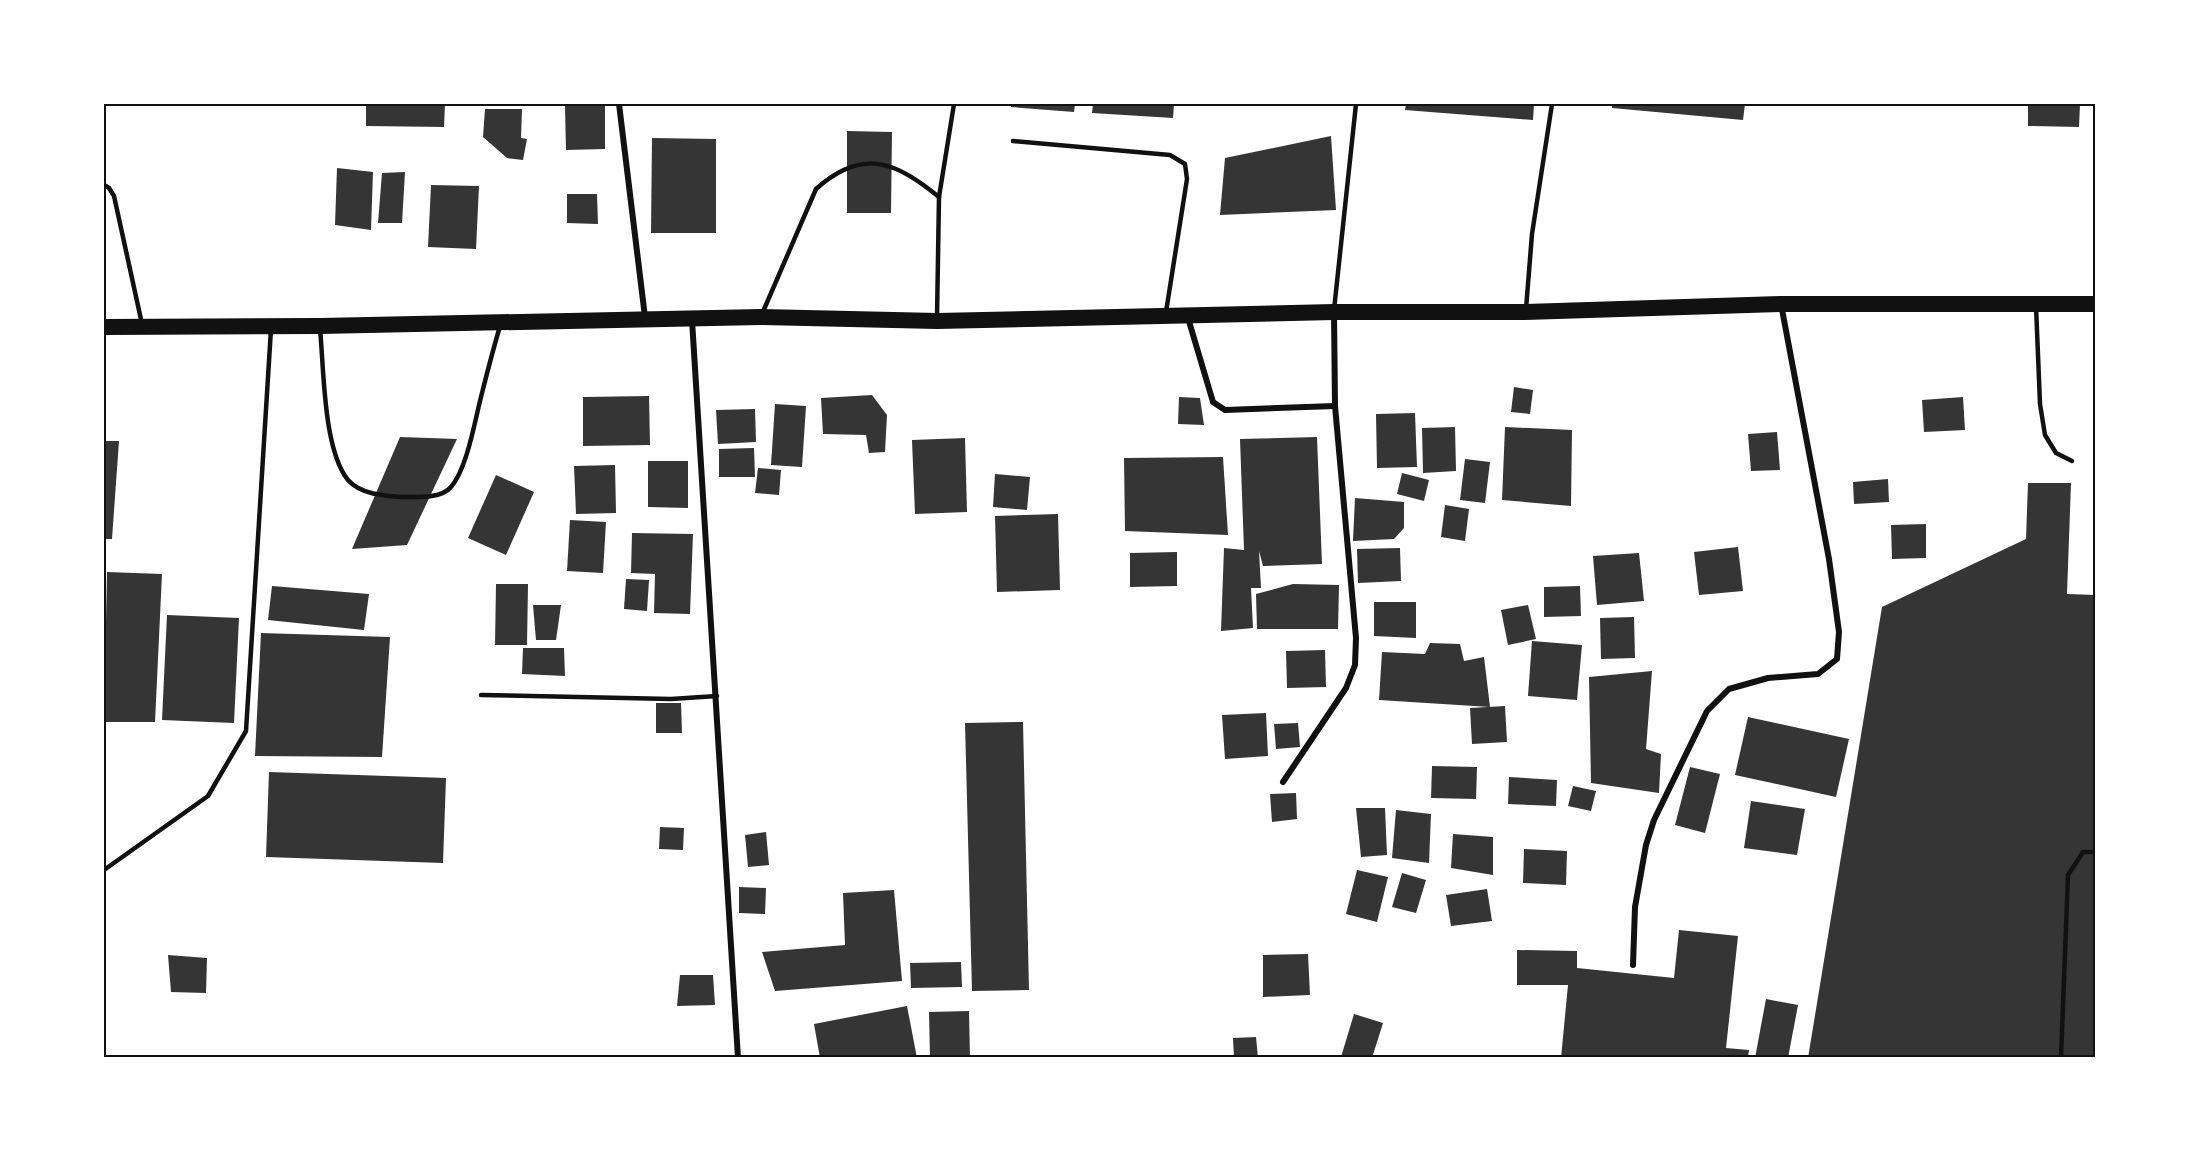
<svg xmlns="http://www.w3.org/2000/svg" width="2199" height="1161" font-family="'Times New Roman',serif">
	<style>
		.building { fill: #353535 }
		.lines { fill: none; stroke-linecap: round; stroke-linejoin: round }
		.service { stroke: #111; stroke-width: 4.5 }
		.minor { stroke: #111; stroke-width: 6 }
		.trunk { stroke: #111; stroke-width: 16 }
		.neatline { fill: none; stroke: #111; stroke-width: 2 }
	</style>
	<rect width="100%" height="100%" fill="#fff"/>
	<g class="building">
		<path d="M 366,104 L 445,104 L 444,127 L 366,126 Z"/>
		<path d="M 1011,104 L 1075,104 L 1074,112 L 1011,107 Z"/>
		<path d="M 1093,104 L 1174,104 L 1173,118 L 1092,113 Z"/>
		<path d="M 1406,104 L 1534,104 L 1533,120 L 1405,110 Z"/>
		<path d="M 1612,104 L 1745,104 L 1743,120 L 1612,108 Z"/>
		<path d="M 2028,104 L 2080,104 L 2079,127 L 2028,126 Z"/>
		<path d="M 605,105 L 605,149 L 566,150 L 565,106 Z"/>
		<path d="M 485,109 L 522,109 L 521,138 L 527,139 L 523,160 L 507,158 L 483,137 Z"/>
		<path d="M 847,131 L 892,132 L 891,213 L 847,213 Z"/>
		<path d="M 1331,136 L 1336,210 L 1220,215 L 1225,158 Z"/>
		<path d="M 652,138 L 716,139 L 716,233 L 651,233 Z"/>
		<path d="M 337,168 L 373,172 L 371,230 L 335,225 Z"/>
		<path d="M 405,172 L 402,223 L 378,223 L 382,173 Z"/>
		<path d="M 431,185 L 479,186 L 476,249 L 428,247 Z"/>
		<path d="M 567,194 L 597,194 L 598,224 L 567,223 Z"/>
		<path d="M 1514,387 L 1533,390 L 1530,414 L 1511,412 Z"/>
		<path d="M 872,395 L 887,415 L 885,452 L 869,453 L 866,435 L 823,434 L 821,398 Z"/>
		<path d="M 649,396 L 650,445 L 583,446 L 583,397 Z"/>
		<path d="M 1179,397 L 1200,398 L 1204,425 L 1178,424 Z"/>
		<path d="M 1963,397 L 1965,430 L 1924,432 L 1922,400 Z"/>
		<path d="M 775,404 L 806,406 L 802,467 L 771,465 Z"/>
		<path d="M 755,409 L 756,442 L 718,444 L 716,410 Z"/>
		<path d="M 1415,413 L 1417,467 L 1377,468 L 1376,414 Z"/>
		<path d="M 1455,427 L 1456,471 L 1423,473 L 1422,428 Z"/>
		<path d="M 1505,427 L 1572,430 L 1571,506 L 1502,500 Z"/>
		<path d="M 1777,432 L 1780,470 L 1751,471 L 1748,434 Z"/>
		<path d="M 400,437 L 457,439 L 407,545 L 352,549 Z"/>
		<path d="M 1317,437 L 1322,564 L 1263,566 L 1259,551 L 1261,588 L 1251,588 L 1253,628 L 1221,631 L 1224,548 L 1244,550 L 1240,439 Z"/>
		<path d="M 965,438 L 967,512 L 915,514 L 912,440 Z"/>
		<path d="M 104,441 L 119,441 L 112,539 L 104,539 Z"/>
		<path d="M 754,448 L 755,477 L 719,477 L 719,449 Z"/>
		<path d="M 1223,457 L 1228,535 L 1125,531 L 1124,458 Z"/>
		<path d="M 1465,459 L 1490,462 L 1485,503 L 1460,500 Z"/>
		<path d="M 648,461 L 688,461 L 688,508 L 648,507 Z"/>
		<path d="M 615,465 L 616,513 L 576,514 L 574,466 Z"/>
		<path d="M 758,468 L 781,470 L 779,495 L 755,493 Z"/>
		<path d="M 1402,473 L 1429,480 L 1424,501 L 1397,494 Z"/>
		<path d="M 995,474 L 1030,477 L 1027,510 L 993,507 Z"/>
		<path d="M 496,475 L 534,492 L 506,555 L 468,538 Z"/>
		<path d="M 1888,479 L 1889,502 L 1854,504 L 1853,482 Z"/>
		<path d="M 2028,483 L 2071,483 L 2067,594 L 2096,595 L 2096,1058 L 1808,1058 L 1882,607 L 2026,539 Z"/>
		<path d="M 1355,498 L 1404,502 L 1404,528 L 1394,539 L 1353,541 Z"/>
		<path d="M 1445,505 L 1469,509 L 1465,541 L 1441,537 Z"/>
		<path d="M 1058,514 L 1060,590 L 997,592 L 995,516 Z"/>
		<path d="M 570,520 L 606,522 L 603,573 L 567,571 Z"/>
		<path d="M 1926,524 L 1926,558 L 1892,559 L 1891,525 Z"/>
		<path d="M 632,533 L 693,534 L 690,614 L 654,613 L 655,574 L 631,573 Z"/>
		<path d="M 1738,547 L 1743,591 L 1699,595 L 1694,552 Z"/>
		<path d="M 1400,548 L 1401,581 L 1358,583 L 1357,549 Z"/>
		<path d="M 1177,552 L 1177,586 L 1130,587 L 1130,553 Z"/>
		<path d="M 1639,553 L 1644,601 L 1597,605 L 1593,556 Z"/>
		<path d="M 107,572 L 162,574 L 155,722 L 104,722 Z"/>
		<path d="M 626,579 L 649,580 L 647,611 L 624,609 Z"/>
		<path d="M 496,584 L 528,584 L 527,645 L 495,645 Z"/>
		<path d="M 1293,584 L 1339,585 L 1338,629 L 1257,629 L 1256,594 Z"/>
		<path d="M 272,586 L 369,594 L 364,630 L 268,620 Z"/>
		<path d="M 1580,586 L 1581,616 L 1544,617 L 1544,587 Z"/>
		<path d="M 1374,602 L 1416,602 L 1416,638 L 1374,636 Z"/>
		<path d="M 533,605 L 561,605 L 556,640 L 536,640 Z"/>
		<path d="M 1528,605 L 1536,639 L 1508,645 L 1501,610 Z"/>
		<path d="M 167,615 L 239,618 L 234,723 L 162,720 Z"/>
		<path d="M 1634,617 L 1635,658 L 1601,659 L 1600,618 Z"/>
		<path d="M 261,633 L 390,637 L 382,757 L 255,756 Z"/>
		<path d="M 1532,641 L 1582,645 L 1577,700 L 1528,696 Z"/>
		<path d="M 1430,643 L 1460,644 L 1464,661 L 1484,657 L 1490,707 L 1379,700 L 1382,652 L 1425,654 Z"/>
		<path d="M 523,648 L 564,648 L 565,676 L 522,674 Z"/>
		<path d="M 1325,650 L 1326,687 L 1287,688 L 1286,651 Z"/>
		<path d="M 1652,671 L 1646,749 L 1661,754 L 1659,793 L 1591,783 L 1589,677 Z"/>
		<path d="M 656,703 L 681,703 L 682,733 L 656,733 Z"/>
		<path d="M 1505,706 L 1507,742 L 1472,744 L 1470,708 Z"/>
		<path d="M 1266,713 L 1268,756 L 1225,759 L 1222,715 Z"/>
		<path d="M 1748,717 L 1849,739 L 1836,797 L 1735,775 Z"/>
		<path d="M 1023,722 L 1029,990 L 972,991 L 965,723 Z"/>
		<path d="M 1298,723 L 1300,747 L 1276,749 L 1274,724 Z"/>
		<path d="M 1432,766 L 1477,767 L 1476,799 L 1431,798 Z"/>
		<path d="M 1690,767 L 1720,774 L 1705,833 L 1675,825 Z"/>
		<path d="M 269,772 L 446,778 L 443,863 L 266,857 Z"/>
		<path d="M 1509,777 L 1557,780 L 1556,806 L 1508,804 Z"/>
		<path d="M 1573,786 L 1596,791 L 1591,811 L 1568,806 Z"/>
		<path d="M 1296,793 L 1297,819 L 1272,822 L 1270,794 Z"/>
		<path d="M 1751,801 L 1805,809 L 1797,855 L 1744,848 Z"/>
		<path d="M 1356,808 L 1385,808 L 1387,855 L 1361,857 Z"/>
		<path d="M 1396,810 L 1431,814 L 1429,863 L 1392,858 Z"/>
		<path d="M 660,827 L 684,828 L 683,850 L 659,849 Z"/>
		<path d="M 766,832 L 769,865 L 748,867 L 745,835 Z"/>
		<path d="M 1453,834 L 1493,837 L 1493,875 L 1451,868 Z"/>
		<path d="M 1524,849 L 1567,851 L 1566,885 L 1523,883 Z"/>
		<path d="M 1357,870 L 1388,877 L 1377,922 L 1346,914 Z"/>
		<path d="M 1402,873 L 1426,880 L 1416,913 L 1392,907 Z"/>
		<path d="M 739,887 L 766,888 L 765,914 L 739,913 Z"/>
		<path d="M 1487,889 L 1492,921 L 1451,926 L 1446,895 Z"/>
		<path d="M 894,890 L 902,981 L 775,991 L 762,952 L 845,945 L 843,893 Z"/>
		<path d="M 1679,930 L 1738,936 L 1726,1048 L 1749,1050 L 1748,1058 L 1561,1058 L 1568,985 L 1517,985 L 1517,950 L 1577,951 L 1577,968 L 1674,978 Z"/>
		<path d="M 1308,954 L 1310,995 L 1263,997 L 1263,955 Z"/>
		<path d="M 168,955 L 207,958 L 206,993 L 171,992 Z"/>
		<path d="M 961,962 L 962,987 L 911,988 L 910,963 Z"/>
		<path d="M 680,975 L 713,975 L 715,1005 L 677,1006 Z"/>
		<path d="M 1766,999 L 1798,1005 L 1788,1058 L 1755,1058 Z"/>
		<path d="M 907,1006 L 917,1058 L 820,1058 L 814,1024 Z"/>
		<path d="M 969,1011 L 970,1058 L 930,1058 L 929,1012 Z"/>
		<path d="M 1354,1014 L 1383,1023 L 1372,1058 L 1341,1057 Z"/>
		<path d="M 1256,1037 L 1258,1058 L 1234,1058 L 1233,1038 Z"/>
	</g>
	<g class="lines">
		<g class="service">
			<path d="M 1013,141 L 1170,155 L 1185,164 L 1187,179 L 1166,312"/>
			<path d="M 104,185 L 109,188 L 114,196 L 142,324"/>
			<path d="M 2036,306 L 2040,404 L 2045,435 L 2056,453 L 2072,461"/>
			<path d="M 1526,309 L 1532,234 L 1552,104"/>
			<path d="M 1334,310 L 1356,104"/>
			<path d="M 762,314 L 816,189 C 863,147 896,162 939,197"/>
			<path d="M 937,318 L 939,197 L 954,104"/>
			<path d="M 320,329 C 324,368 323,449 348,480 C 361,495 386,496 403,497 C 417,497 441,499 451,487 C 467,469 475,420 481,397 C 487,373 493,350 500,326"/>
			<path d="M 481,695 L 671,699 L 717,696"/>
			<path d="M 104,870 L 208,796 L 246,731 L 271,329"/>
			<path d="M 2061,1058 L 2068,875 L 2083,852 L 2096,852"/>
		</g>
		<g class="minor">
			<path d="M 619,104 L 645,317"/>
			<path d="M 1188,318 L 1213,402 L 1225,410 L 1335,406"/>
			<path d="M 692,320 L 738,1058"/>
			<path d="M 1283,782 L 1346,688 L 1355,665 L 1356,638 L 1335,406 L 1334,312"/>
			<path d="M 1633,965 L 1635,907 L 1646,845 L 1654,820 L 1707,711 L 1729,689 L 1768,678 L 1818,674 L 1837,659 L 1839,632 L 1829,559 L 1781,304"/>
		</g>
		<path class="trunk" d="M 104,327 L 320,326 L 761,317 L 937,321 L 1334,312 L 1525,312 L 1781,304 L 2096,304"/>
	</g>
	<rect width="2199" height="1161" fill="none" stroke="#ffffff" stroke-width="210"/>
	<rect x="105" y="105" width="1989" height="951" class="neatline"/>
</svg>
